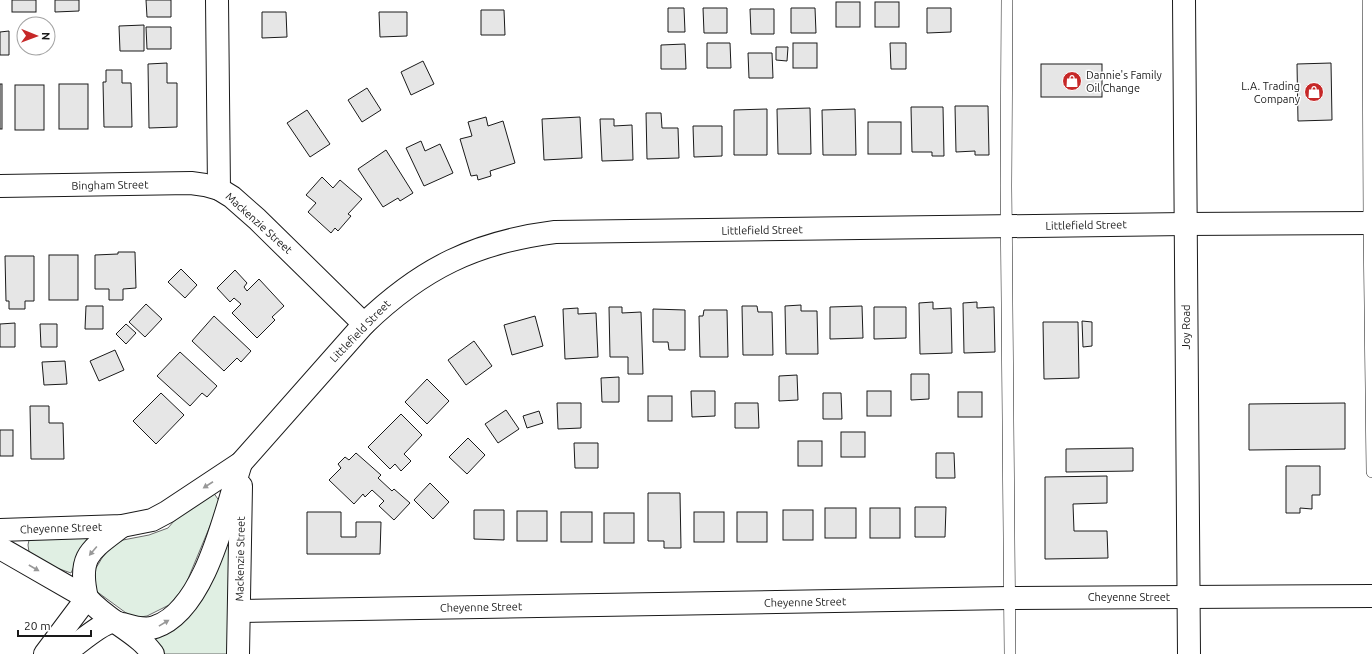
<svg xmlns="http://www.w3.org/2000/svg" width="1372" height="654" font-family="Ubuntu,sans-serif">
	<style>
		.green { fill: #e0efe3; stroke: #6a6a6a }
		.building { fill: #e6e6e6; stroke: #1a1a1a }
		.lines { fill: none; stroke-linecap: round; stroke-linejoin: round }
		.service-casing { stroke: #1a1a1a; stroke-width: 12 }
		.minor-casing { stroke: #1a1a1a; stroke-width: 24 }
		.tertiary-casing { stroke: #1a1a1a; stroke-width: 24 }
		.service { stroke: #fff; stroke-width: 11 }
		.minor { stroke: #fff; stroke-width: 22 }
		.tertiary { stroke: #fff; stroke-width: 22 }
		.oneway { fill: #989898 }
		.labels { text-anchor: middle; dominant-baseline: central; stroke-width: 3; stroke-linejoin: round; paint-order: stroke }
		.poi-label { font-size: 11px; fill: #1a1a1a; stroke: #fff; text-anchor: start }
		.street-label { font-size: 11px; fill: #1a1a1a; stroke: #fff }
	</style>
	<rect width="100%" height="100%" fill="#fff"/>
	<g class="green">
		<path d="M 213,492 L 220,502 L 185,586 L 169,605 L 147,616 L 133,618 L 96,591 L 93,573 L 102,558 L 112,546 L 123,540 L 149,535 L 168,528 L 174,521 Z"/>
		<path d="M 89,535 L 71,573 L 51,566 L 29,552 L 28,545 L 29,540 Z"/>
		<path d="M 229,536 L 233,654 L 162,654 L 153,643 L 155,633 Z"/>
	</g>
	<g class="building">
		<rect x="12" y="0" width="24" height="12"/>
		<path d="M 55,0 L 79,0 L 79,11 L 55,12 Z"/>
		<path d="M 146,0 L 171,0 L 171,17 L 147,17 Z"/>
		<rect x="836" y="2" width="24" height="25"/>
		<rect x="875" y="2" width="24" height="25"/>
		<path d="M 668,8 L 684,8 L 685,32 L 668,32 Z"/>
		<path d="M 703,8 L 727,8 L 727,33 L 704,33 Z"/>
		<path d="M 791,8 L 815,8 L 816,33 L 791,33 Z"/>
		<path d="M 927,8 L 951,8 L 951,32 L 927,33 Z"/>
		<path d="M 750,9 L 774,9 L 774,34 L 751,34 Z"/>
		<path d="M 481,10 L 504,10 L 505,35 L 481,35 Z"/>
		<path d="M 262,12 L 286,12 L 287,37 L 262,38 Z"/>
		<path d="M 379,12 L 407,12 L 407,36 L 380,37 Z"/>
		<path d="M 144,25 L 144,51 L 120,51 L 119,26 Z"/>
		<path d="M 146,27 L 171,27 L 171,49 L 147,49 Z"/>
		<path d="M 9,31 L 9,55 L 0,55 L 0,32 Z"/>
		<path d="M 707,43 L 730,43 L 731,68 L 707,68 Z"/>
		<rect x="793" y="43" width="24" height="25"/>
		<path d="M 890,43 L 906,43 L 906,69 L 891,69 Z"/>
		<path d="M 685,44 L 686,69 L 661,69 L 661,45 Z"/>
		<path d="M 776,47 L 788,47 L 787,61 L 776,60 Z"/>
		<path d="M 748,53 L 772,53 L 773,78 L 749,78 Z"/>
		<path d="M 423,61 L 434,84 L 411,95 L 401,72 Z"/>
		<path d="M 167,63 L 167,83 L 177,83 L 177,127 L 149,128 L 148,64 Z"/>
		<path d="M 1331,63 L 1332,120 L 1298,121 L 1297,64 Z"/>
		<rect x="1041" y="64" width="61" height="33"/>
		<path d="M 106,70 L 122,70 L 122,83 L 131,83 L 132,127 L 104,127 L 103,82 L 106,82 Z"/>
		<rect x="0" y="84" width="2" height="45"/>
		<rect x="59" y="84" width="29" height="45"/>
		<rect x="15" y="85" width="29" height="45"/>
		<path d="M 367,88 L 381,110 L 362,122 L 348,100 Z"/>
		<path d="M 955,106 L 988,106 L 989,155 L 975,155 L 975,151 L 956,152 Z"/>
		<path d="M 911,107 L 943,107 L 944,156 L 932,156 L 932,152 L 912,152 Z"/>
		<path d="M 810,108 L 811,154 L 778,154 L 777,109 Z"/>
		<path d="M 767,109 L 767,155 L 734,155 L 734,110 Z"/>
		<path d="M 855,109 L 856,155 L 823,155 L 822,110 Z"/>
		<path d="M 307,110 L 330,144 L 310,157 L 287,123 Z"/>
		<path d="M 646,113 L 661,113 L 662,128 L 678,128 L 679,158 L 647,159 Z"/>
		<path d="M 486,117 L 488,126 L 503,121 L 515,163 L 490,171 L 491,176 L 478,180 L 477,175 L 471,176 L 460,139 L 472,136 L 468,122 Z"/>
		<path d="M 580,117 L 582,158 L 544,160 L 542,119 Z"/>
		<path d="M 600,119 L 614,119 L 614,126 L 632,125 L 633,160 L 602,161 Z"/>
		<rect x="868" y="122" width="33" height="32"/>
		<path d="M 693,126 L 722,126 L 722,156 L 694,157 Z"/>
		<path d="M 421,141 L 425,151 L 440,144 L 453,173 L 424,186 L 406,148 Z"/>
		<path d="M 386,150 L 413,193 L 400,201 L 398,198 L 383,207 L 358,169 Z"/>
		<path d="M 322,177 L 333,188 L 340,180 L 362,199 L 348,214 L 351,216 L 338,231 L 335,228 L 331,233 L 308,212 L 316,203 L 306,195 Z"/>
		<path d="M 118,252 L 135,252 L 136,288 L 123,289 L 123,300 L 109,300 L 109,289 L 95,289 L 95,255 L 118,254 Z"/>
		<rect x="49" y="255" width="29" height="45"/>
		<path d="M 5,256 L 34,256 L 34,301 L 25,301 L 25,309 L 9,309 L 9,301 L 6,301 Z"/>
		<path d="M 181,269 L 197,285 L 185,298 L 168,282 Z"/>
		<path d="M 235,270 L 247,283 L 244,287 L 247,291 L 259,279 L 284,306 L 272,317 L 275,320 L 257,338 L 232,313 L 241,304 L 234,298 L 230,302 L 217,288 Z"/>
		<path d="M 933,302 L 933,309 L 951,308 L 952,353 L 920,354 L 919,303 Z"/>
		<path d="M 977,302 L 977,308 L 994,307 L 995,352 L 964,353 L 963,303 Z"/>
		<path d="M 146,304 L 162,319 L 145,337 L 129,322 Z"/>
		<path d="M 801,305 L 801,311 L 817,311 L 818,354 L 786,354 L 785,306 Z"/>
		<path d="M 86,306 L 103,306 L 103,329 L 85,329 Z"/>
		<path d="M 742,306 L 757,306 L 758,312 L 772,312 L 773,355 L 743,355 Z"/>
		<path d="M 862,306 L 863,338 L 830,339 L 830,307 Z"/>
		<path d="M 609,307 L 622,307 L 622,313 L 641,312 L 643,374 L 628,374 L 628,357 L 610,357 Z"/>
		<path d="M 874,307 L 906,307 L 906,338 L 874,339 Z"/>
		<path d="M 578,308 L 578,314 L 596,313 L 598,357 L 565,359 L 563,309 Z"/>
		<path d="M 653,309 L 685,310 L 685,350 L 669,350 L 668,342 L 653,342 Z"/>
		<path d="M 704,310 L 727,310 L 728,357 L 700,357 L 699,316 L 703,316 Z"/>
		<path d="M 214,316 L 251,351 L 241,362 L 237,358 L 224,371 L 192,341 Z"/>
		<path d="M 535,316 L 543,346 L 512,355 L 504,325 Z"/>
		<path d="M 1082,321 L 1092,322 L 1092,346 L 1083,347 Z"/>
		<path d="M 1043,322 L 1078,322 L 1079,378 L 1044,379 Z"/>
		<path d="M 15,323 L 15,347 L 0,347 L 0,324 Z"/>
		<path d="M 40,324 L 57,324 L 57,347 L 41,347 Z"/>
		<path d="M 126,324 L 136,333 L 126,344 L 116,334 Z"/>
		<path d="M 474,341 L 492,366 L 466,385 L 448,360 Z"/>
		<path d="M 115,350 L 124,370 L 99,381 L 90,361 Z"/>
		<path d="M 180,352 L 217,386 L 207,397 L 202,393 L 190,406 L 157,376 Z"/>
		<path d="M 65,361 L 67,384 L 44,385 L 42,362 Z"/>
		<path d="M 911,374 L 929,374 L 929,399 L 911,400 Z"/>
		<path d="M 797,375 L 798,400 L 779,401 L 779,376 Z"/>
		<path d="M 619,377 L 619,402 L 602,402 L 601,378 Z"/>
		<path d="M 427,379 L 449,401 L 427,424 L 405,402 Z"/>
		<path d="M 691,391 L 715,391 L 715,416 L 692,417 Z"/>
		<rect x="867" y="391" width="24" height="25"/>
		<rect x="958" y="392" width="24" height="25"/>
		<path d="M 161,393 L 184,415 L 156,444 L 133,421 Z"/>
		<path d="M 823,393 L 841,393 L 842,419 L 823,419 Z"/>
		<rect x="648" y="396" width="24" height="25"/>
		<path d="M 557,403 L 581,403 L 581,428 L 558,429 Z"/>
		<path d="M 735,403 L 758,403 L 759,428 L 735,428 Z"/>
		<path d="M 1345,403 L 1345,449 L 1249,450 L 1249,404 Z"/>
		<path d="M 30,406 L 49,406 L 49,423 L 63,423 L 64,459 L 31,459 Z"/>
		<path d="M 506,410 L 519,429 L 498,443 L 485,424 Z"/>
		<path d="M 539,411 L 543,423 L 527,428 L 523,416 Z"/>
		<path d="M 401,414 L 422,435 L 404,454 L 411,461 L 401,471 L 395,464 L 390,469 L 368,447 Z"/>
		<rect x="0" y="430" width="13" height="26"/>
		<rect x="841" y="432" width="24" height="25"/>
		<path d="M 468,438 L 485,455 L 467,474 L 449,457 Z"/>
		<rect x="798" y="441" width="24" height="25"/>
		<path d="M 574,443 L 598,443 L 598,468 L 575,468 Z"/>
		<path d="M 1133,448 L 1133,471 L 1066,472 L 1066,449 Z"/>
		<path d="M 356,453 L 381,475 L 378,478 L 392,491 L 394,489 L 410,503 L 394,520 L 379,506 L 384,501 L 372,490 L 365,497 L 363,494 L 354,504 L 329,480 L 341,468 L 338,464 L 345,457 L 349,460 Z"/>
		<path d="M 936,453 L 954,453 L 955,478 L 936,478 Z"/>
		<path d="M 1286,466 L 1320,466 L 1320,495 L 1312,495 L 1312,509 L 1300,508 L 1300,513 L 1286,513 Z"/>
		<path d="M 1107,476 L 1107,503 L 1073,504 L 1074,531 L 1107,531 L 1108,558 L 1045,559 L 1045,477 Z"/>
		<path d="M 430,483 L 449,502 L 433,519 L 414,500 Z"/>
		<path d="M 648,493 L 680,493 L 681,548 L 664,548 L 664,541 L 648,541 Z"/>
		<path d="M 915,507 L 946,507 L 945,537 L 915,537 Z"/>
		<rect x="825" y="508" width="31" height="30"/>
		<rect x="870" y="508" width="30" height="30"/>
		<path d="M 474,510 L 504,510 L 504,540 L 474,539 Z"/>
		<rect x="783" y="510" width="30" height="30"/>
		<rect x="517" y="511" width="30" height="30"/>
		<path d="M 307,512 L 341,512 L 341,537 L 356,537 L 356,522 L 381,522 L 380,554 L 307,554 Z"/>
		<rect x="561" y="512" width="31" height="30"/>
		<rect x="694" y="512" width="30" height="30"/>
		<rect x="737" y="512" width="30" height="30"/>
		<rect x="604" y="513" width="30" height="30"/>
	</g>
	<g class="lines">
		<defs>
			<g id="service">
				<path d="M 1007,0 L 1006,186 L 1010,654"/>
				<path d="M 1368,0 L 1369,223 L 1372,472"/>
			</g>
			<g id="minor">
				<path d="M 217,0 L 219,189 L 232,197 L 257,219 L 364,324"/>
				<path d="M 0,186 L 191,183 L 205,185 L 219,189"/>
				<path d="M 0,530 L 122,526 L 152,520 L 167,512 L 241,463 L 364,324 C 422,268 476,242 555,232 L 1185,224 L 1372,223"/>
				<path d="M 0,548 L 87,598 C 103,616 122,625 140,640 C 145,644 149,649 153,654"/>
				<path d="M 239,611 L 1009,598 L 1372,596"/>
				<path d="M 45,654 L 87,598 C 77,555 91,550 122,526"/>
				<path d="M 63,654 C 75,647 101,622 114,622 C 116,622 120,624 123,624 C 133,627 145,631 155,627 C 206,610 226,509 241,463"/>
				<path d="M 238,654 L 241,486"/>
			</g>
			<path id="tertiary" d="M 1184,0 L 1189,654"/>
		</defs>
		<use href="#service" class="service-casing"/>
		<use href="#minor" class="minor-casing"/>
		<use href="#tertiary" class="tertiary-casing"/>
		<use href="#service" class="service"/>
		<use href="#minor" class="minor"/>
		<use href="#tertiary" class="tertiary"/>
	</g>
	<defs><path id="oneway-solid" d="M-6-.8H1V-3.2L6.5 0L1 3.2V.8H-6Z"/></defs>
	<g class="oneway">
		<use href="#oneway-solid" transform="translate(208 485) rotate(147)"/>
		<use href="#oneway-solid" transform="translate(93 551) rotate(130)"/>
		<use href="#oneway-solid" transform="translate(34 568) rotate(30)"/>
		<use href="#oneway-solid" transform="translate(164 623) rotate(-31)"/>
	</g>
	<defs>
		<symbol id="shop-disc" viewBox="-11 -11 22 22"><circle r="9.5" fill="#c62828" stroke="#fff"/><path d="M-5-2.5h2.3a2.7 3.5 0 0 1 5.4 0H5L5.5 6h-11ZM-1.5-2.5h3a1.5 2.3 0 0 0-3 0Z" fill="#fff"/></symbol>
	</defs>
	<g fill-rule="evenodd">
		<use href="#shop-disc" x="1061" y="70" width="22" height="22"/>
		<use href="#shop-disc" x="1303" y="81" width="22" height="22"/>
	</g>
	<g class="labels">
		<g class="poi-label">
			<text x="1086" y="75">Dannie's Family<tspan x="1086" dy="13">Oil Change</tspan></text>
			<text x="1300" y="86" text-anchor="end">L.A. Trading<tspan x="1300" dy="13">Company</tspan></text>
		</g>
		<g class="street-label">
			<text transform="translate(110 185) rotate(-1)">Bingham Street</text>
			<text transform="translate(259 223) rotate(42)">Mackenzie Street</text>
			<text transform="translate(1086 225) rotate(-1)">Littlefield Street</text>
			<text transform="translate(762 230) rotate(-1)">Littlefield Street</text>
			<text transform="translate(1186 327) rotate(-90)">Joy Road</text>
			<text transform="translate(360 331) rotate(-46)">Littlefield Street</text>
			<text transform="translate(61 528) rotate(-2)">Cheyenne Street</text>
			<text transform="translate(240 559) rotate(-89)">Mackenzie Street</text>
			<text x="1129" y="597">Cheyenne Street</text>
			<text transform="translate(805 602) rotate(-1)">Cheyenne Street</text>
			<text transform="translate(481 607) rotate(-1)">Cheyenne Street</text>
		</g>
	</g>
	<g transform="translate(36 36) rotate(91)"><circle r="19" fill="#ffffff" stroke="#a3a3a3"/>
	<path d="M0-3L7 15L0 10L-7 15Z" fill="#c62828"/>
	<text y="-6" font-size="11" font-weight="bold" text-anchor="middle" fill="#1a1a1a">N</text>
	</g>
	<path d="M18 630v6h73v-6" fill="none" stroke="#1a1a1a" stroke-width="2"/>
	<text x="24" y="630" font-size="12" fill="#1a1a1a" stroke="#ffffff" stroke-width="3" paint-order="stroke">20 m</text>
</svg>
